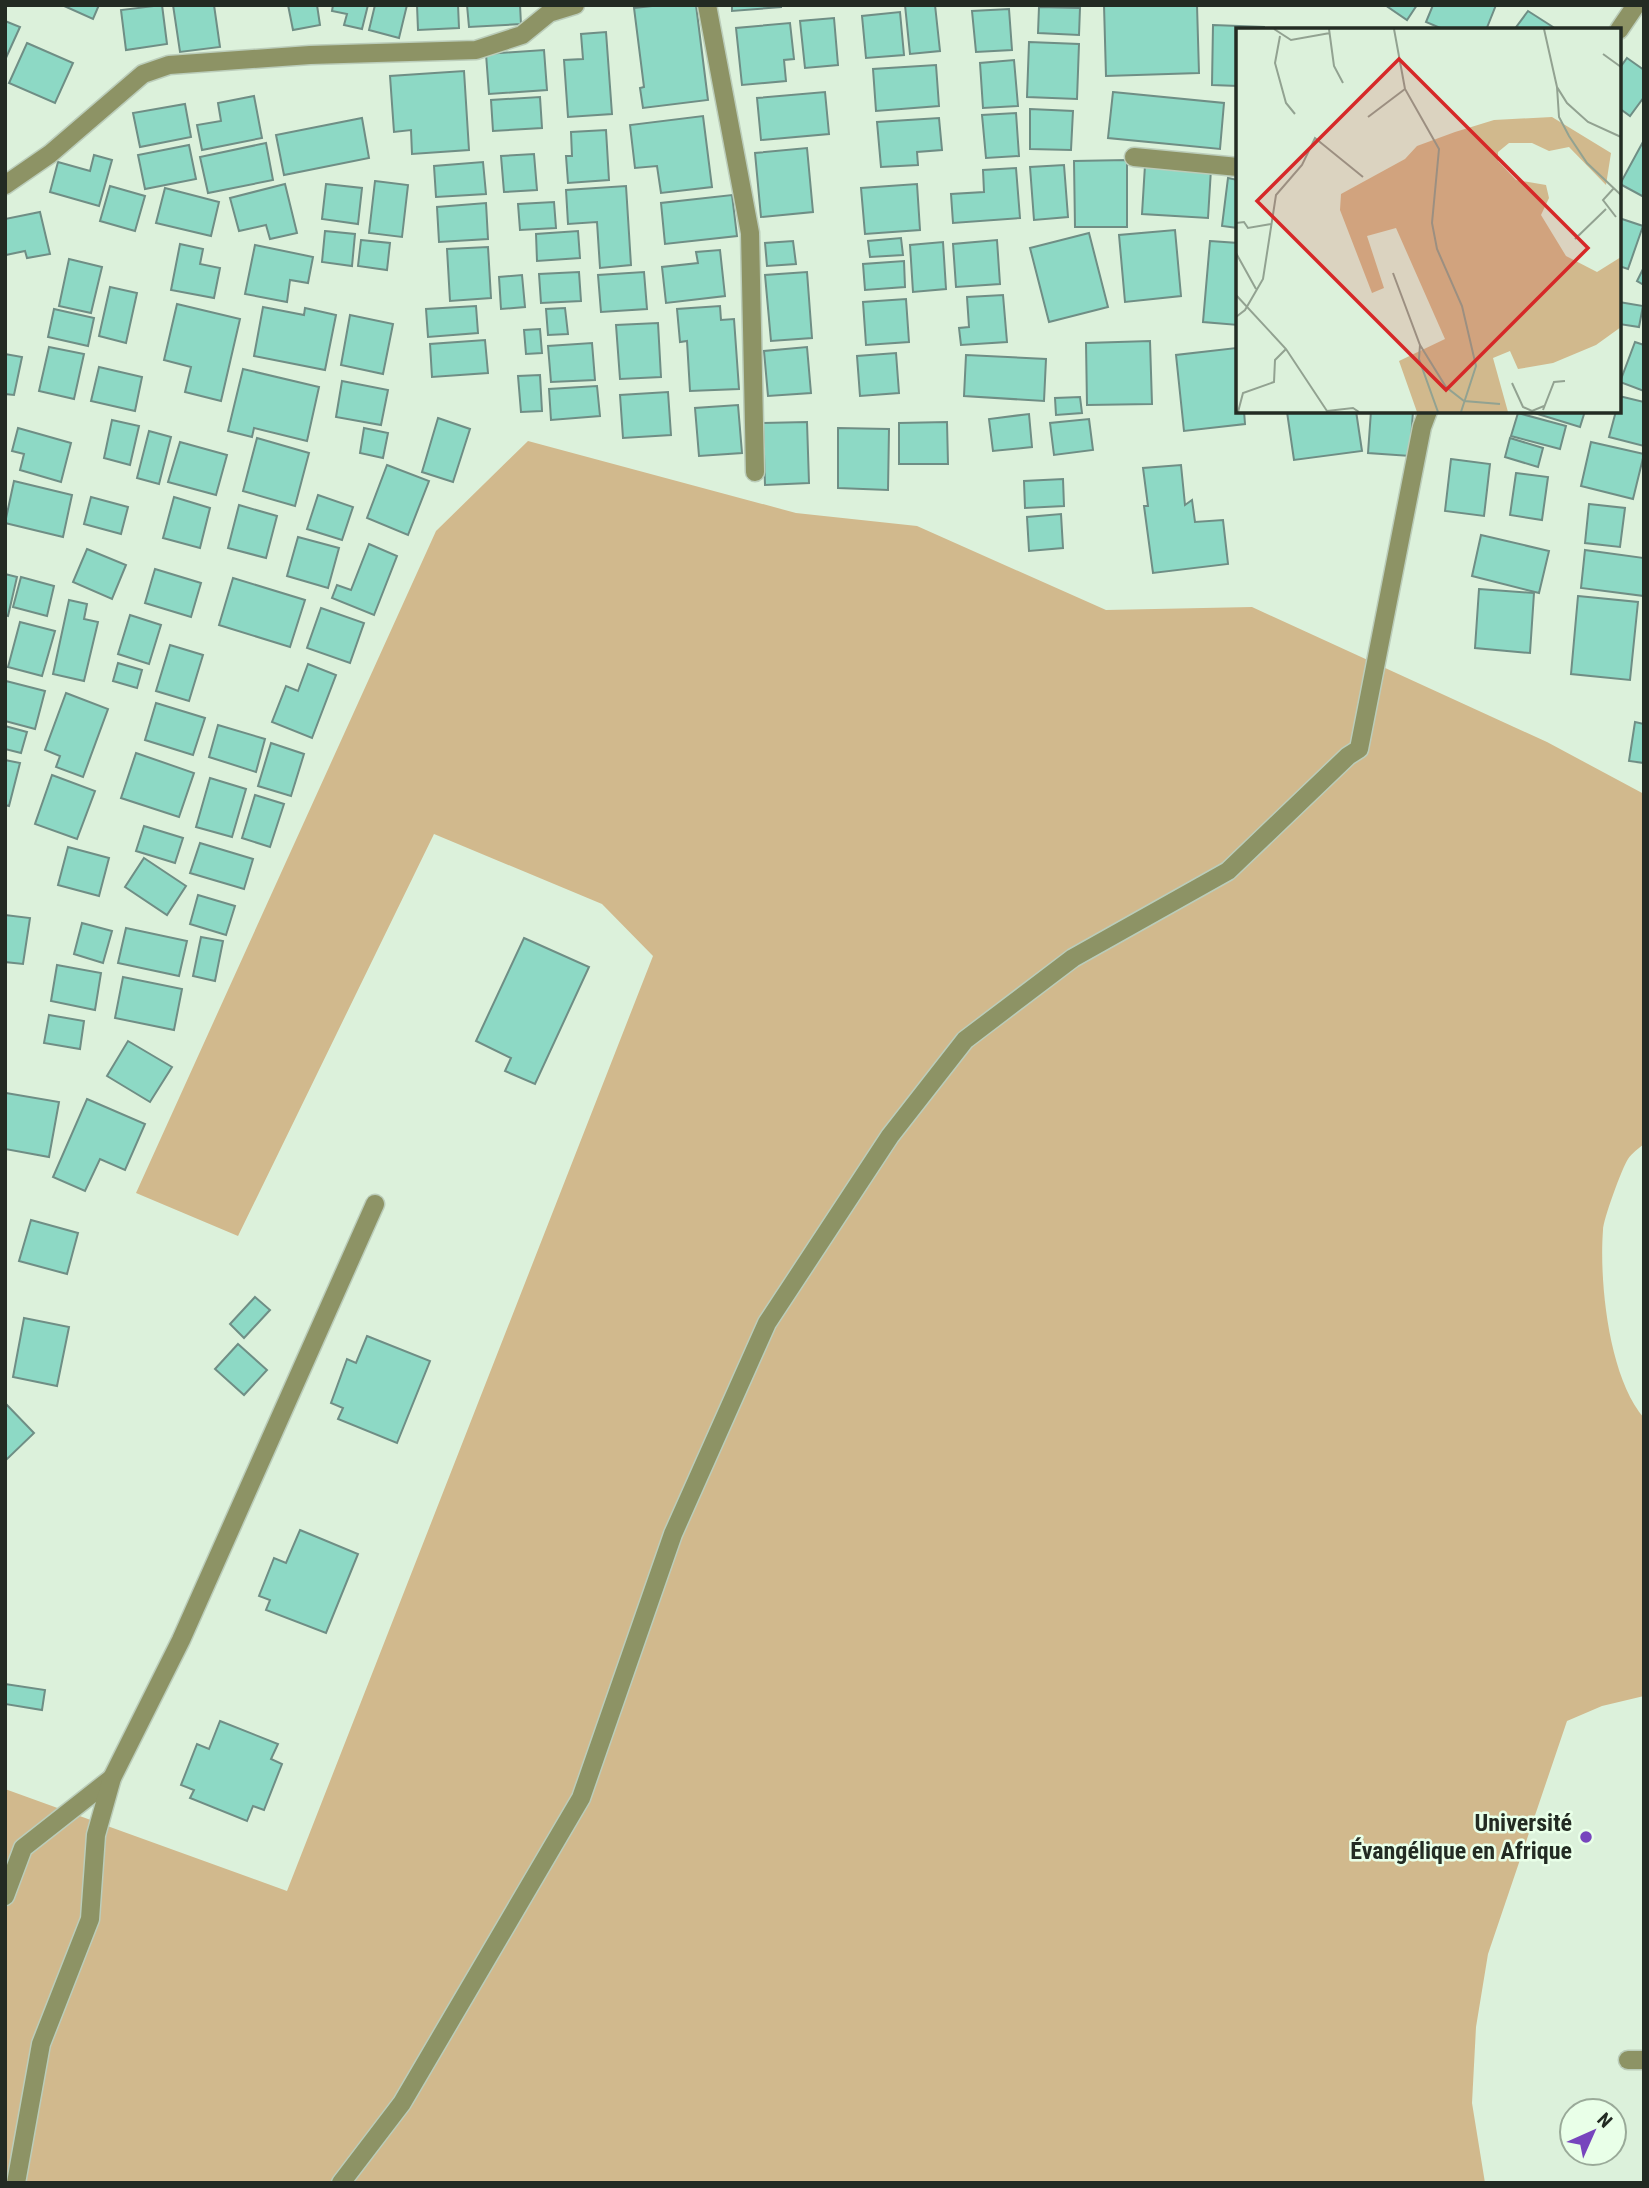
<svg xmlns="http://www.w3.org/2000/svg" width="1649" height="2188" font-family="'Roboto Condensed',sans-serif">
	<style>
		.green { fill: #d1b98d }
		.building { fill: #8dd9c5; stroke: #6f8e85; stroke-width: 2 }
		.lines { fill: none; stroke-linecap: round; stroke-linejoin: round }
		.minor-casing { stroke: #bbcdba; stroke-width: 21 }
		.minor { stroke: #8d9365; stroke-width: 18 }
		.poi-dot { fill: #7745bd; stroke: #e9ffe8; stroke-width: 2.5 }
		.labels { text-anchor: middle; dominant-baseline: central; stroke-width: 5; stroke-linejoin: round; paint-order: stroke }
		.poi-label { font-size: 24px; font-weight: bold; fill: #232b23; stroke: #e9ffe8; text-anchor: end }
		.inset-road { fill: none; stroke: #92a291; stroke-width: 2 }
		.view { fill: #d62828; fill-opacity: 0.15; stroke: #d62828; stroke-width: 3.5 }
		.inset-edge { fill: none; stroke: #232b23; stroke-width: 3.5 }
	</style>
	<rect width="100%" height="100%" fill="#dcf1db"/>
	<path class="green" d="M 528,441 L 796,513 L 917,526 L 1106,610 L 1252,607 L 1547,742 L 1644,794 L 1644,1144 C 1639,1148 1632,1153 1628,1159 C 1622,1168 1603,1220 1603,1230 C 1599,1282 1609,1378 1644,1418 L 1644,1696 L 1602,1706 L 1567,1721 L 1488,1954 L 1476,2027 L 1472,2103 L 1485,2183 L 5,2183 L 5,1789 L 287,1891 L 653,956 L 602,904 L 434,834 L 238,1236 L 136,1193 L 436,531 Z"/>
	<g class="building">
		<path d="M 62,5 L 99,5 L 93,19 Z"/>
		<path d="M 162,5 L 167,44 L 126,50 L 121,10 Z"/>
		<path d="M 173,5 L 214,5 L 220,47 L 180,52 Z"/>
		<path d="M 288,5 L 317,5 L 320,25 L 293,30 Z"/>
		<path d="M 333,5 L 368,5 L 362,29 L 344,25 L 347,14 L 332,11 Z"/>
		<path d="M 375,5 L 407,5 L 399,38 L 369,30 Z"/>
		<path d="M 417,5 L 458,5 L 459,28 L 418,30 Z"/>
		<path d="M 467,5 L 520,5 L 521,24 L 469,27 Z"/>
		<path d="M 661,5 L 696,5 L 708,100 L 643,108 L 640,88 L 644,87 L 634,8 Z"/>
		<path d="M 732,5 L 781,5 L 781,7 L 732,11 Z"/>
		<path d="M 905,5 L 935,5 L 940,51 L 910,54 Z"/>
		<path d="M 1104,5 L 1197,5 L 1199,73 L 1106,76 Z"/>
		<path d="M 1385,5 L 1417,5 L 1407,20 Z"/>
		<path d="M 1433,5 L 1496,5 L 1486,30 L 1445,30 L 1426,22 Z"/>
		<path d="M 1039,7 L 1080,8 L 1079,35 L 1038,33 Z"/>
		<path d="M 1009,9 L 1012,50 L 976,52 L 972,11 Z"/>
		<path d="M 1528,11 L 1553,27 L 1551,30 L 1514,30 Z"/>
		<path d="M 900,12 L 904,55 L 866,58 L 862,16 Z"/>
		<path d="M 834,18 L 838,65 L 805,68 L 800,21 Z"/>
		<path d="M 5,21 L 20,27 L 5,60 Z"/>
		<path d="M 790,23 L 794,59 L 784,60 L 786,81 L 742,85 L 736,28 Z"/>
		<path d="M 1213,25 L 1264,27 L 1264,30 L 1238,30 L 1238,86 L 1212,85 Z"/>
		<path d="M 606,32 L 612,114 L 568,117 L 564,60 L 583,59 L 581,34 Z"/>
		<path d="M 1029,42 L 1079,44 L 1077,99 L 1027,97 Z"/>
		<path d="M 27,43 L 73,63 L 55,103 L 9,83 Z"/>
		<path d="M 544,50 L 547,90 L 489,94 L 486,54 Z"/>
		<path d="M 1627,58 L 1644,70 L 1644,97 L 1630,116 L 1619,108 L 1619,69 Z"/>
		<path d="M 1014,60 L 1018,106 L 983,108 L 980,63 Z"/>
		<path d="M 936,65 L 939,106 L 876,111 L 873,69 Z"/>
		<path d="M 464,71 L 469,150 L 412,154 L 411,130 L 394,132 L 390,76 Z"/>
		<path d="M 825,92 L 829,134 L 761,140 L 757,98 Z"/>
		<path d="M 1113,92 L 1224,103 L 1220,149 L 1108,138 Z"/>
		<path d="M 254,96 L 262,138 L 202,150 L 197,125 L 221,121 L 218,103 Z"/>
		<path d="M 540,97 L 542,128 L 493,131 L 491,100 Z"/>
		<path d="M 185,104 L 191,137 L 140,147 L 133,113 Z"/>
		<path d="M 1030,109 L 1073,111 L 1071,150 L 1030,149 Z"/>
		<path d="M 1016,113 L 1019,156 L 986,158 L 982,115 Z"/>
		<path d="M 703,116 L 712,187 L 661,193 L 657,166 L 635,168 L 630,125 Z"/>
		<path d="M 362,118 L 369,158 L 284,175 L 276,135 Z"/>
		<path d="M 939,118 L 942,150 L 917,152 L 918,165 L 881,167 L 877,122 Z"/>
		<path d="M 606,130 L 609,180 L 568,183 L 566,156 L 572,156 L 571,132 Z"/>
		<path d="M 1644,140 L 1644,197 L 1620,184 Z"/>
		<path d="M 266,143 L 273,180 L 208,193 L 200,157 Z"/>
		<path d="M 189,145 L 196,179 L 145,189 L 138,155 Z"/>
		<path d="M 807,148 L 813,212 L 761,217 L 755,153 Z"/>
		<path d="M 534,154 L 537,190 L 504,192 L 501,156 Z"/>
		<path d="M 94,155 L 112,160 L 99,206 L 50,192 L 58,162 L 90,171 Z"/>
		<path d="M 1127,160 L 1127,227 L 1075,227 L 1074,161 Z"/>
		<path d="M 483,162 L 486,194 L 436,197 L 434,166 Z"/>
		<path d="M 1064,165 L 1068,217 L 1034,220 L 1030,167 Z"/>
		<path d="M 1145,165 L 1211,169 L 1208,218 L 1142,214 Z"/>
		<path d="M 1016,168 L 1020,218 L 953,223 L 951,194 L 984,192 L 983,170 Z"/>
		<path d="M 1228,178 L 1238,180 L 1238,228 L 1222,226 Z"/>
		<path d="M 375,181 L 408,185 L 402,237 L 369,233 Z"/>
		<path d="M 285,184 L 297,233 L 270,239 L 266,225 L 239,231 L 230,198 Z"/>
		<path d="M 326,184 L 362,188 L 358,224 L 322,219 Z"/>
		<path d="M 917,184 L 920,230 L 865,234 L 861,188 Z"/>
		<path d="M 110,186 L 145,196 L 135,231 L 100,221 Z"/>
		<path d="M 626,186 L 631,265 L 600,268 L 597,222 L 568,224 L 566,190 Z"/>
		<path d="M 165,188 L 219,202 L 211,236 L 156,223 Z"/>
		<path d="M 732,195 L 737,236 L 665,244 L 661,203 Z"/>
		<path d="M 554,202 L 556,228 L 520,230 L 518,204 Z"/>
		<path d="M 486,203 L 488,239 L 439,242 L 437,207 Z"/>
		<path d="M 40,212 L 50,254 L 27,258 L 25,251 L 6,255 L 5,219 Z"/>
		<path d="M 1619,218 L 1643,226 L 1628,269 L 1619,266 Z"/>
		<path d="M 1175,230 L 1181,296 L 1125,302 L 1119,235 Z"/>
		<path d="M 325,231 L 355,234 L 352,266 L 322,262 Z"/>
		<path d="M 578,231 L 580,258 L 537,261 L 536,234 Z"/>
		<path d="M 1089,233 L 1108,307 L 1049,322 L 1030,248 Z"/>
		<path d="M 901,238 L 903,255 L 870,257 L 868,241 Z"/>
		<path d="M 361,240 L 390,243 L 387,270 L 358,266 Z"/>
		<path d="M 997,240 L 1000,284 L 956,287 L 953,244 Z"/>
		<path d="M 793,241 L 796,264 L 767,266 L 765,243 Z"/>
		<path d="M 1210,241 L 1238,243 L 1238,325 L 1203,322 Z"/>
		<path d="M 943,242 L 946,289 L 913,292 L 910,245 Z"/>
		<path d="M 180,244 L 203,249 L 200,264 L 220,268 L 214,298 L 171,290 Z"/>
		<path d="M 255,245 L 313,257 L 308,283 L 290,280 L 287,302 L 245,294 Z"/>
		<path d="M 488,247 L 491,298 L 450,301 L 447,249 Z"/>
		<path d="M 720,250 L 725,296 L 666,303 L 662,267 L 698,263 L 696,252 Z"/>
		<path d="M 69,259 L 102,267 L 91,313 L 59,306 Z"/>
		<path d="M 904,261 L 905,287 L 865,290 L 863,264 Z"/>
		<path d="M 1644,267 L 1644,285 L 1637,281 Z"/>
		<path d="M 579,272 L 581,301 L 541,303 L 539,274 Z"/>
		<path d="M 644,272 L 647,309 L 601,312 L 598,275 Z"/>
		<path d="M 807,272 L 812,338 L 771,341 L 765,275 Z"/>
		<path d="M 522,275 L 525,307 L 501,309 L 499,277 Z"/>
		<path d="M 110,287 L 137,293 L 126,343 L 99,336 Z"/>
		<path d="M 1003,295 L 1007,342 L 961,345 L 959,328 L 969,327 L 967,297 Z"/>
		<path d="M 906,299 L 909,342 L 866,345 L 863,302 Z"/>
		<path d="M 1619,302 L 1643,306 L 1639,327 L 1619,324 Z"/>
		<path d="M 177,304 L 240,319 L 221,401 L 185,392 L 191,367 L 164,360 Z"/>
		<path d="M 476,306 L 478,333 L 428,337 L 426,309 Z"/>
		<path d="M 720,306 L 721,320 L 734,319 L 739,389 L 690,391 L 687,341 L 680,342 L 677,309 Z"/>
		<path d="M 263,307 L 304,315 L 305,308 L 336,315 L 325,370 L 254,356 Z"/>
		<path d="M 565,308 L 568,334 L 548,335 L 546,309 Z"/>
		<path d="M 54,309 L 94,318 L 88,346 L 48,337 Z"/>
		<path d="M 350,315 L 393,324 L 383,374 L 341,365 Z"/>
		<path d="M 658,323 L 661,377 L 620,379 L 616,325 Z"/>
		<path d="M 540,329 L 542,353 L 526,354 L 524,330 Z"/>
		<path d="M 485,340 L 488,373 L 432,377 L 430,344 Z"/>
		<path d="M 1150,341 L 1152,404 L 1087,405 L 1086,343 Z"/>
		<path d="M 1635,342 L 1644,345 L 1644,391 L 1620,382 Z"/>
		<path d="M 592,343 L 595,380 L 551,382 L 548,346 Z"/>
		<path d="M 49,347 L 84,354 L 74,399 L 39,391 Z"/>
		<path d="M 807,347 L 811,393 L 768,396 L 764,351 Z"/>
		<path d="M 1236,348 L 1238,411 L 1244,411 L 1245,424 L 1184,431 L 1176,355 Z"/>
		<path d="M 896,353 L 899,393 L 860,396 L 857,356 Z"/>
		<path d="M 5,354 L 22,357 L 14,395 L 5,394 Z"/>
		<path d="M 966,355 L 1046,359 L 1044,401 L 964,396 Z"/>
		<path d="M 99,367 L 142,377 L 135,411 L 91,401 Z"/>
		<path d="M 243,369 L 319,387 L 307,441 L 254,428 L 252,437 L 228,431 Z"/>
		<path d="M 540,375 L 542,411 L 521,412 L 518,376 Z"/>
		<path d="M 342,381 L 388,390 L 381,425 L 336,417 Z"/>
		<path d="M 597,386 L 600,416 L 551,420 L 549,389 Z"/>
		<path d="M 668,392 L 671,435 L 623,438 L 620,395 Z"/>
		<path d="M 1619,396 L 1644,402 L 1644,446 L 1609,437 L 1616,411 L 1619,411 Z"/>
		<path d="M 1080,397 L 1082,413 L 1056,415 L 1055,398 Z"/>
		<path d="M 738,405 L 742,453 L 699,456 L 695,408 Z"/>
		<path d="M 1356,411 L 1362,451 L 1294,460 L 1287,412 Z"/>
		<path d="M 1371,411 L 1413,411 L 1410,456 L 1368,453 Z"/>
		<path d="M 1528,411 L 1585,411 L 1580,427 Z"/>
		<path d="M 1518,413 L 1566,426 L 1560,449 L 1511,436 Z"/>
		<path d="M 1029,414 L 1032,447 L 993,451 L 989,419 Z"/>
		<path d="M 438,418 L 470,429 L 453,482 L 422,472 Z"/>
		<path d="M 1089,419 L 1093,450 L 1054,455 L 1050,423 Z"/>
		<path d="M 112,420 L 139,426 L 130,465 L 104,458 Z"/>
		<path d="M 807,422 L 809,483 L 765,485 L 763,423 Z"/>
		<path d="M 947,422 L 948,464 L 899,464 L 899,423 Z"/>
		<path d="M 18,428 L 71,443 L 61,482 L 20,470 L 24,454 L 12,451 Z"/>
		<path d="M 364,428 L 388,433 L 383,458 L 360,453 Z"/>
		<path d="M 838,428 L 889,429 L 888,490 L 838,488 Z"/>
		<path d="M 149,431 L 171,437 L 159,484 L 137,478 Z"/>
		<path d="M 257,438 L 309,453 L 295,506 L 243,491 Z"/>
		<path d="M 1510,438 L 1543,448 L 1538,467 L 1505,457 Z"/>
		<path d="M 180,442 L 227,455 L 216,495 L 168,482 Z"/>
		<path d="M 1591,442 L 1644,454 L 1633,499 L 1581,486 Z"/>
		<path d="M 1451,459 L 1490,464 L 1484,516 L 1445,511 Z"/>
		<path d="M 387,465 L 429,481 L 408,535 L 367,518 Z"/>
		<path d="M 1181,465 L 1185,505 L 1192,500 L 1195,522 L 1223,520 L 1228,564 L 1153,573 L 1144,506 L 1148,506 L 1143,468 Z"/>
		<path d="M 1516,473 L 1548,477 L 1542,520 L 1510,515 Z"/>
		<path d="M 1063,479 L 1064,506 L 1025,508 L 1024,481 Z"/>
		<path d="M 14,481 L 72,495 L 63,537 L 5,523 Z"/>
		<path d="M 318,495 L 353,507 L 342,540 L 307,529 Z"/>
		<path d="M 91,497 L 128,507 L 121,534 L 84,524 Z"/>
		<path d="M 174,497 L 210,508 L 200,548 L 163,538 Z"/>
		<path d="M 1589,504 L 1625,508 L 1620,547 L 1585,543 Z"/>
		<path d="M 239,505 L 277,516 L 266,558 L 228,548 Z"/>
		<path d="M 1061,514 L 1063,548 L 1029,551 L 1027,517 Z"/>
		<path d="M 1481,535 L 1549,551 L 1539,593 L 1472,576 Z"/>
		<path d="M 298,537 L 339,548 L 328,588 L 287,576 Z"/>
		<path d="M 369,544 L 397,556 L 374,615 L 332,598 L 337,585 L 351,590 Z"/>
		<path d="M 87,549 L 126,565 L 112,599 L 73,582 Z"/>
		<path d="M 1585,550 L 1644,558 L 1644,596 L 1581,588 Z"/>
		<path d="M 155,569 L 201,583 L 191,617 L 145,603 Z"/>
		<path d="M 5,574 L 17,577 L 8,616 L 5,615 Z"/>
		<path d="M 21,577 L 54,586 L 47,616 L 13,607 Z"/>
		<path d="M 233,578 L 305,600 L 290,647 L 219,625 Z"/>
		<path d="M 1479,589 L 1534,593 L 1530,653 L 1475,648 Z"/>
		<path d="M 1578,596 L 1638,602 L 1630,680 L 1571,674 Z"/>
		<path d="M 69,600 L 87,604 L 84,619 L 98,622 L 84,681 L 53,674 Z"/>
		<path d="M 321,608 L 364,623 L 350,663 L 307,648 Z"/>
		<path d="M 130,615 L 161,625 L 149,664 L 118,654 Z"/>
		<path d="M 20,622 L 55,631 L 42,676 L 8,667 Z"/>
		<path d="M 170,645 L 203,655 L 189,701 L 156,691 Z"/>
		<path d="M 118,663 L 142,670 L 137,688 L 113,681 Z"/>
		<path d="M 308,664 L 336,675 L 312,738 L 272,722 L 286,686 L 298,691 Z"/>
		<path d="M 6,681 L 45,691 L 35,729 L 5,721 Z"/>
		<path d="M 66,693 L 108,709 L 83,777 L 56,767 L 60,756 L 45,750 Z"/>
		<path d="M 156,703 L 205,718 L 193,755 L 145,740 Z"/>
		<path d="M 1635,722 L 1644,724 L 1644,763 L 1629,761 Z"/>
		<path d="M 218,725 L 265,739 L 256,772 L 209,757 Z"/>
		<path d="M 5,726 L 27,732 L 21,753 L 5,749 Z"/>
		<path d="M 271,743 L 304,754 L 291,796 L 258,786 Z"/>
		<path d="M 136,753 L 194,773 L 179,817 L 121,798 Z"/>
		<path d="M 5,760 L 20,763 L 9,806 L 5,805 Z"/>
		<path d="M 52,775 L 95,791 L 77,839 L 35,824 Z"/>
		<path d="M 210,778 L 246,789 L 232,837 L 196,827 Z"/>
		<path d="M 255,795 L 284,804 L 270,847 L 242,838 Z"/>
		<path d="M 144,826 L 183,838 L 175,863 L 136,851 Z"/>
		<path d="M 200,843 L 253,859 L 244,889 L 190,873 Z"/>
		<path d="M 68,847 L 109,858 L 99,896 L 58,885 Z"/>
		<path d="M 144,858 L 186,886 L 167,915 L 125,887 Z"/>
		<path d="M 198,895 L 235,906 L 226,935 L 190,924 Z"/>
		<path d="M 5,915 L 30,918 L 23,964 L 5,962 Z"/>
		<path d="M 82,923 L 112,931 L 103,963 L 74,954 Z"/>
		<path d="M 126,928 L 187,941 L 179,976 L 118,963 Z"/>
		<path d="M 201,937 L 223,941 L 215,981 L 193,976 Z"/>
		<path d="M 524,938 L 589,967 L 535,1084 L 505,1071 L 511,1058 L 476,1041 Z"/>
		<path d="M 57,965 L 101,973 L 95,1010 L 51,1001 Z"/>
		<path d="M 123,977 L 182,989 L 174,1030 L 115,1018 Z"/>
		<path d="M 49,1015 L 84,1021 L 80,1049 L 44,1043 Z"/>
		<path d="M 128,1041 L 172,1067 L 150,1102 L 107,1076 Z"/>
		<path d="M 6,1093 L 59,1102 L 49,1157 L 5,1149 Z"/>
		<path d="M 87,1099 L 145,1124 L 125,1170 L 100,1159 L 85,1191 L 53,1177 Z"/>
		<path d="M 31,1220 L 78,1233 L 67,1274 L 19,1261 Z"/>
		<path d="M 255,1297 L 270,1310 L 244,1338 L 230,1324 Z"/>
		<path d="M 24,1318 L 69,1327 L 57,1386 L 13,1377 Z"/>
		<path d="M 367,1336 L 430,1361 L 397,1443 L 338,1419 L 343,1408 L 331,1403 L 347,1359 L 356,1363 Z"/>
		<path d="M 238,1344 L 267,1370 L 244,1395 L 215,1369 Z"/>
		<path d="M 6,1404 L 34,1433 L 5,1461 L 5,1405 Z"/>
		<path d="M 300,1530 L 358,1554 L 326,1633 L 266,1610 L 270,1600 L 259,1596 L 274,1558 L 286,1563 Z"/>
		<path d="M 5,1684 L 45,1690 L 42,1710 L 5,1704 Z"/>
		<path d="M 220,1721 L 278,1744 L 271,1759 L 282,1764 L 264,1810 L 253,1806 L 247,1821 L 190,1798 L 194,1790 L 181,1785 L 197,1744 L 209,1749 Z"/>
	</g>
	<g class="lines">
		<defs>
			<g id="minor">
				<path d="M 707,5 L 750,233 L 755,472"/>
				<path d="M 1619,30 L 1636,5"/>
				<path d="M 1134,157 L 1238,167"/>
				<path d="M 5,185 L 50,154 L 143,74 L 169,65 L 310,55 L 476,50 L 522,35 L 549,13 L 575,5"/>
				<path d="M 5,1896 L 23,1848 L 112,1778"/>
				<path d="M 1628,2060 L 1644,2060"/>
				<path d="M 16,2183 L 41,2044 L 90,1919 L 96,1835 L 112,1778 L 181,1640 L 375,1204"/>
				<path d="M 341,2183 L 402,2103 L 581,1798 L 673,1534 L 767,1323 L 890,1136 L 965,1040 L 1073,958 L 1228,871 L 1348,756 L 1359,749 L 1422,427 L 1428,411"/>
			</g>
		</defs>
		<use href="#minor" class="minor-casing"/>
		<use href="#minor" class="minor"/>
	</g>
	<circle class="poi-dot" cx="1586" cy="1837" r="7"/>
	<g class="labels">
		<g class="poi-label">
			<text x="1572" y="1823">Université<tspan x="1572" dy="28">Évangélique en Afrique</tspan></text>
		</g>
	</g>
	<g transform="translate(1236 28)">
		<rect width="385" height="385" fill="#dcf1db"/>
		<path d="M 316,89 L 375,125 L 370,157 L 333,119 L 313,123 L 296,115 L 273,115 L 262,124 L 262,133 L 280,152 L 310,157 L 313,170 L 305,187 L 330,228 L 361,244 L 385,229 L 385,299 L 360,317 L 317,335 L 282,341 L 274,323 L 257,330 L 272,384 L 181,384 L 163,333 L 209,311 L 160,200 L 131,208 L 148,260 L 136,265 L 104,182 L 105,166 L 169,131 L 181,118 L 219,104 L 258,92 Z" fill="#d1b98d"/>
		<path class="inset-road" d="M 38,1 L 55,12 L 94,5M 93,1 L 98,38 L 107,55M 158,1 L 169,61 L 203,121 L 196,195 L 201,221 L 226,278 L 240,338 L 225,384M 308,1 L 321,59 L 331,75 L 352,94 L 385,109M 44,8 L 39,35 L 50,75 L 59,86M 367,26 L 385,39M 321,59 L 323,89 L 333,108 L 351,135 L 385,167M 132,89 L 169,61M 378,160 L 367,172 L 380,189M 0,195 L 8,194 L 12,200 L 35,196M 339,211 L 370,181M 0,225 L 20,261M 157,245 L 184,317 L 210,359 L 228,373 L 264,376M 0,267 L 50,321 L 91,383 L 117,380 L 123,384M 0,289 L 9,282 L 27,251 L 40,167 L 66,137 L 79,110 L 127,149M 184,317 L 183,331 L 202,384M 276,355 L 287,379 L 296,383 L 308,378M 307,382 L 318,354 L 329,353M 2,384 L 7,365 L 38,354 L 39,332 L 50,321"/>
		<path class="view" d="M 163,31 L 352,220 L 210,362 L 21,173 Z"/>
		<rect width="385" height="385" class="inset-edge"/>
	</g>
	<rect width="1649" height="2188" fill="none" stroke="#232b23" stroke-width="14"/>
	<g transform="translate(1593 2132) rotate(45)"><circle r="33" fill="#e9ffe8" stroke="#9aaa99" stroke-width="2"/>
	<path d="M0-5L12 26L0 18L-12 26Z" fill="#7745bd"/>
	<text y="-10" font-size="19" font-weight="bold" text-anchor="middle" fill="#232b23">N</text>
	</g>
</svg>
